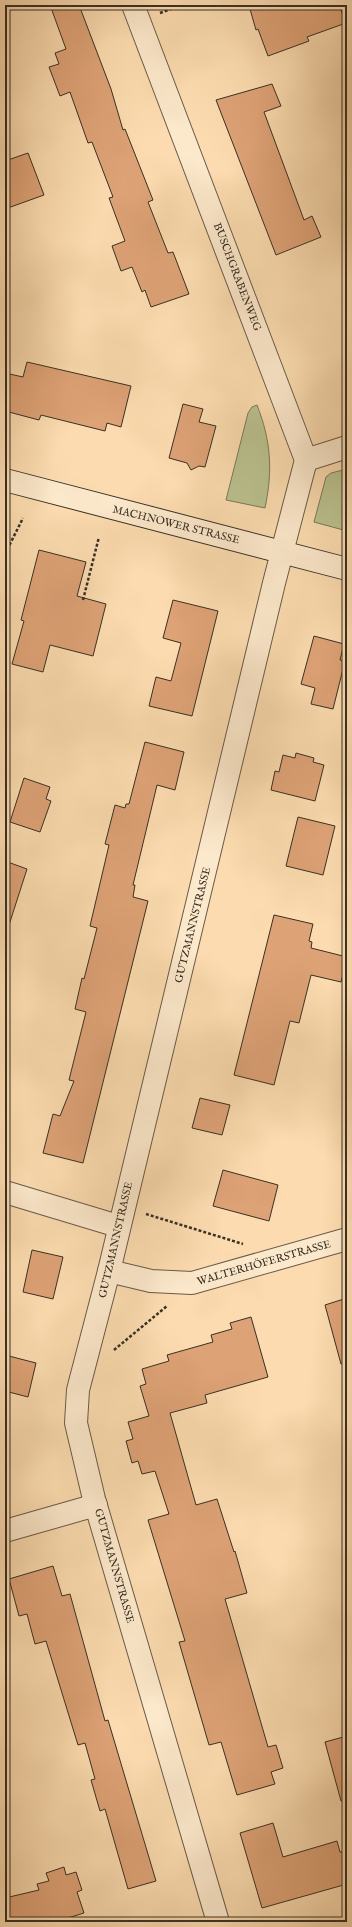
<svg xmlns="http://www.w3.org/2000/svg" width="352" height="1927" font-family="'IM FELL English',serif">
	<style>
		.green { fill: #bac18e; stroke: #79785a }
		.building { fill: #dda276; stroke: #383025 }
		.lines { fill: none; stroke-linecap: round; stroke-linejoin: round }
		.minor-casing { stroke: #695b48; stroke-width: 24 }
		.secondary-casing { stroke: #383025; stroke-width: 24 }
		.path { stroke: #383025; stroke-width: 2.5; stroke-dasharray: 3 2; stroke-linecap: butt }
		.minor { stroke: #fce8cb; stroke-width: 22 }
		.secondary { stroke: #fce8cb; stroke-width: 22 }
		.labels { text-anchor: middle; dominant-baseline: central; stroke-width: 3.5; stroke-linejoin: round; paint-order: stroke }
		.street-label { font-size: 11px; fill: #383025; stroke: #fce8cb }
	</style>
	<rect width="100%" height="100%" fill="#fbdbaf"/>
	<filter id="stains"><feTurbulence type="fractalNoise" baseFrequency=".005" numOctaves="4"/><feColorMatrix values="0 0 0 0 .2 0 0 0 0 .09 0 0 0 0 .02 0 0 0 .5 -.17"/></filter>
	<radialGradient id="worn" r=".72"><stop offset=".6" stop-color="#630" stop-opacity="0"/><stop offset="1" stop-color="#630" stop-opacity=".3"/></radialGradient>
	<g class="green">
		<path d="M 257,405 C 271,441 273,470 265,508 L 226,500 L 248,413 L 252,407 Z"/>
		<path d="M 347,469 L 347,531 L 314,522 L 326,477 L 331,473 Z"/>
	</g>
	<g class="building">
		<path d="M 50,5 L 79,5 L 111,89 L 123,130 L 125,129 L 153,200 L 148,202 L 168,253 L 173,252 L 189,294 L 151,307 L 145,290 L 142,292 L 132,267 L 121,271 L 112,246 L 125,241 L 109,198 L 113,197 L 92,142 L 88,143 L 70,92 L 60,96 L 49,67 L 59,64 L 55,53 L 66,49 Z"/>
		<path d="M 261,5 L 339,5 L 346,23 L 307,37 L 309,41 L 268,56 L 258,29 L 256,30 L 250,9 Z"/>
		<path d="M 272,84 L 281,106 L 264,112 L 304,220 L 312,216 L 321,237 L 276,255 L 216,100 Z"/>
		<path d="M 28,153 L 44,195 L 5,209 L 5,161 Z"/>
		<path d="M 27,362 L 131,386 L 121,427 L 107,423 L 105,431 L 41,415 L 39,420 L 5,411 L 5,373 L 23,377 Z"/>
		<path d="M 183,404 L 203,409 L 199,422 L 216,426 L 205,467 L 199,466 L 191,470 L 187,463 L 169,458 Z"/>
		<path d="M 39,550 L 86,562 L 77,596 L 106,604 L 93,656 L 50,645 L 43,672 L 12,664 L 24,621 L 21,620 Z"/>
		<path d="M 173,600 L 218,611 L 192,716 L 149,706 L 156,677 L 171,681 L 181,643 L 163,638 Z"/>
		<path d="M 314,636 L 344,644 L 340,660 L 345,661 L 333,709 L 311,704 L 315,688 L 301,684 Z"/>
		<path d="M 145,742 L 184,752 L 175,790 L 157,785 L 133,885 L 135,885 L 133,897 L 148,901 L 83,1163 L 43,1153 L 53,1114 L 60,1116 L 74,1081 L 69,1080 L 86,1012 L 75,1009 L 82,978 L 84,979 L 97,928 L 90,926 L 109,845 L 105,844 L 115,805 L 125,808 L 126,804 L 129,804 Z"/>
		<path d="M 296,753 L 314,758 L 313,762 L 324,765 L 315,801 L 271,790 L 275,771 L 279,772 L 283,755 L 295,758 Z"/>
		<path d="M 24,778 L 50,787 L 46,799 L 51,801 L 40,832 L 10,822 Z"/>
		<path d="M 298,817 L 335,826 L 323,875 L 286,866 Z"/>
		<path d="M 5,861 L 27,869 L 9,925 L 5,925 Z"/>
		<path d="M 274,915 L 313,924 L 309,941 L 312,942 L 311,948 L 347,957 L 347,959 L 341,982 L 311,975 L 299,1023 L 290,1021 L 274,1085 L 234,1075 Z"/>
		<path d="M 200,1098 L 230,1105 L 222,1135 L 192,1128 Z"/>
		<path d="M 223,1170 L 278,1185 L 269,1221 L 213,1206 Z"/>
		<path d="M 32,1250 L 63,1257 L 53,1299 L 23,1292 Z"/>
		<path d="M 347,1298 L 347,1363 L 341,1364 L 325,1305 Z"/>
		<path d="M 251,1317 L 268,1377 L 205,1395 L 207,1403 L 170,1413 L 196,1505 L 217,1499 L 234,1552 L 235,1551 L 247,1593 L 225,1599 L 268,1747 L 276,1745 L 283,1768 L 271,1772 L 275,1784 L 237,1795 L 221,1742 L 209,1745 L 179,1642 L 185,1641 L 148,1520 L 169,1514 L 155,1471 L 142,1474 L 138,1461 L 132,1463 L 126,1441 L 133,1439 L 128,1422 L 149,1416 L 140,1386 L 146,1384 L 142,1369 L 169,1361 L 167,1355 L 213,1342 L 211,1335 L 232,1329 L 230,1323 Z"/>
		<path d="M 5,1355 L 36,1363 L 28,1397 L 5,1391 Z"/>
		<path d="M 53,1566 L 62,1596 L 70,1594 L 105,1721 L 108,1720 L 156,1881 L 128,1889 L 105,1809 L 100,1811 L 91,1780 L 95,1779 L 85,1743 L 78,1745 L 46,1641 L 35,1644 L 27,1614 L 19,1616 L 9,1579 Z"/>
		<path d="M 347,1736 L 347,1800 L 341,1801 L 325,1742 Z"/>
		<path d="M 273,1823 L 283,1857 L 337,1841 L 340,1852 L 343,1852 L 347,1866 L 347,1884 L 262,1908 L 240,1833 Z"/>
		<path d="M 64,1867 L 66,1875 L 76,1872 L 82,1890 L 77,1892 L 84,1913 L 55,1922 L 5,1922 L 5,1898 L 39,1890 L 37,1884 L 49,1881 L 46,1873 Z"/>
	</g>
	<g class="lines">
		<defs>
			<g id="minor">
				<path d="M 133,5 L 306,460 L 274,583 L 109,1271 L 78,1390 L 76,1423 L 94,1499 L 218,1922"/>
				<path d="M 306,460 L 347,447"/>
				<path d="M 5,1192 L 118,1226"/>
				<path d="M 109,1271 L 151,1281 L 192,1283 L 347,1239"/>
				<path d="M 5,1531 L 96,1505"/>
			</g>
			<path id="secondary" d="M 5,480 L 347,569"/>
		</defs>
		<use href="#minor" class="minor-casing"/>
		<use href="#secondary" class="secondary-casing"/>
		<g class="path">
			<path d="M 160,13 L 182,5"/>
			<path d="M 5,554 L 23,518"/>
			<path d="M 83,600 L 99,537"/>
			<path d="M 146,1214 L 243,1244"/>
			<path d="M 114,1350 L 167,1306"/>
		</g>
		<use href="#minor" class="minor"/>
		<use href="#secondary" class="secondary"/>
	</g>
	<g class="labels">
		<g class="street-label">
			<text transform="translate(237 277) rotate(69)">BUSCHGRABENWEG</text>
			<text transform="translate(176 525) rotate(14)">MACHNOWER STRASSE</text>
			<text transform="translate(193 925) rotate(-76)">GUTZMANNSTRASSE</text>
			<text transform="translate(116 1240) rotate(-77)">GUTZMANNSTRASSE</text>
			<text transform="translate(264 1263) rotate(-16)">WALTERHÖFERSTRASSE</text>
			<text transform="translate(114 1566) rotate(74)">GUTZMANNSTRASSE</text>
		</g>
	</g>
	<rect width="352" height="1927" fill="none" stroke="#fbdbaf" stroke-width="20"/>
	<rect x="6" y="6" width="340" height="1915" fill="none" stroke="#383025" stroke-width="2"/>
	<rect x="10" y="10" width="332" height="1907" fill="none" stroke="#383025"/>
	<rect width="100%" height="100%" filter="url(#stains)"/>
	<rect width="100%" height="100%" fill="url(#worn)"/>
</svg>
